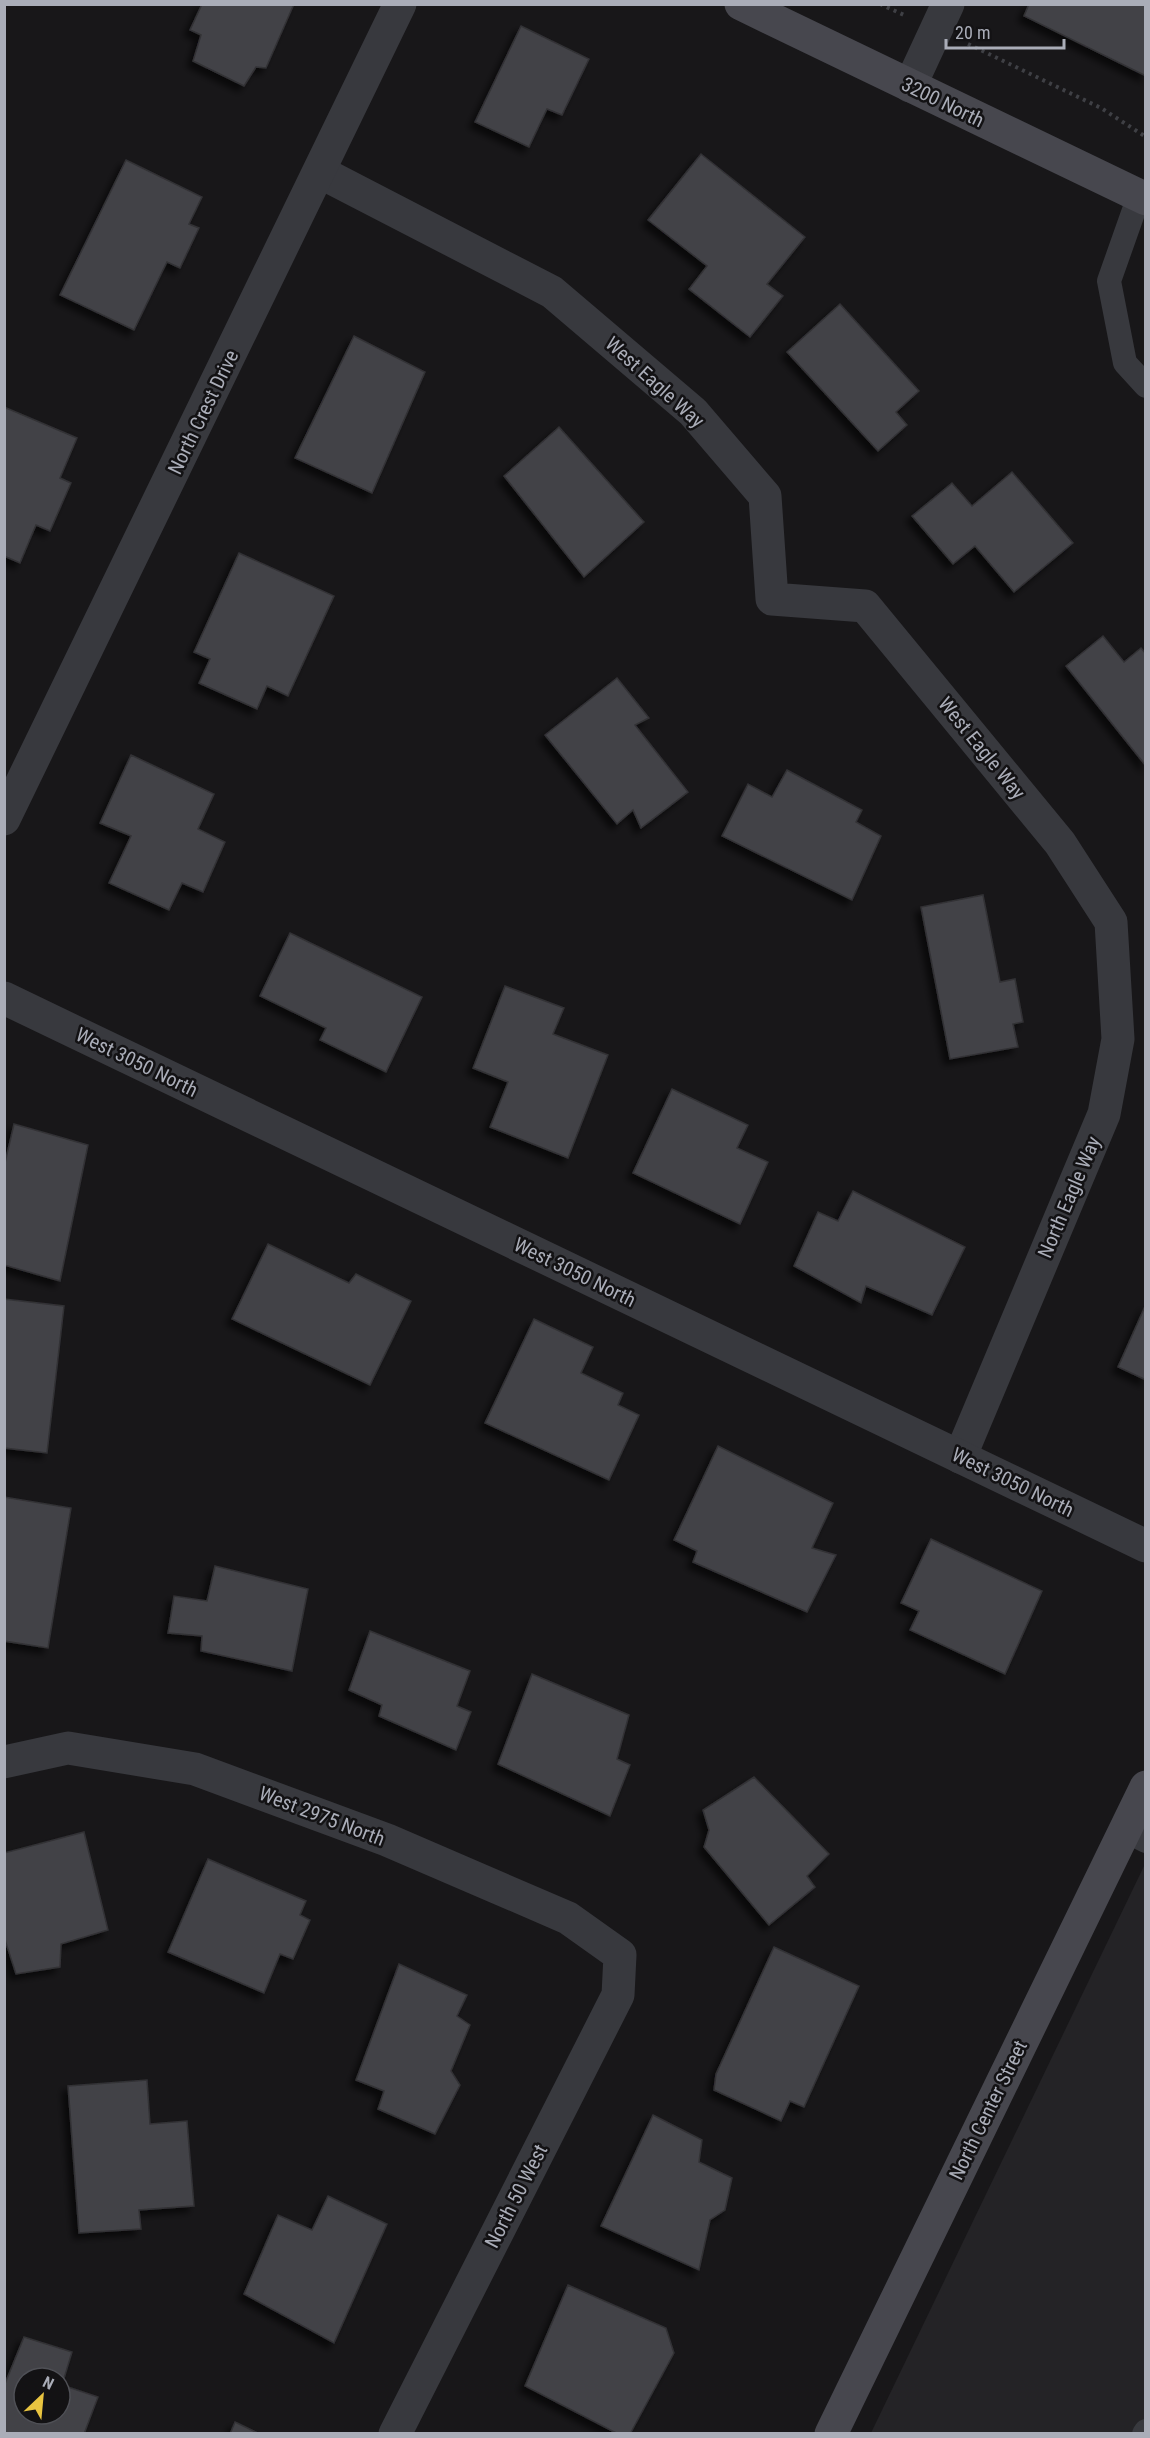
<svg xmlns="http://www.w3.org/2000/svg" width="1150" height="2438" font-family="'Roboto Condensed',sans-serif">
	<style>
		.built { fill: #242326 }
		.building { fill: #424246; stroke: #323135; stroke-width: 1.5; fill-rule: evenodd; filter: url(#shadow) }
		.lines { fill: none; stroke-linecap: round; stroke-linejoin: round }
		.path { stroke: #3f4045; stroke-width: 4; stroke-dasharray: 3 4.5; stroke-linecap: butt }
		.lane { stroke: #38393e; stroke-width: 24 }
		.street { stroke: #38393e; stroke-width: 33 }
		.secondary { stroke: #47474e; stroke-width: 33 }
		.labels { text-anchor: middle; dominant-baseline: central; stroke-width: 5; stroke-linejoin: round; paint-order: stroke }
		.street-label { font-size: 20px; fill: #aaadb8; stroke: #131214 }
	</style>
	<defs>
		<filter id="shadow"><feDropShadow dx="-5.5" dy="5.5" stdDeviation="3" flood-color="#0009"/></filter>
	</defs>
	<rect width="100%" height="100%" fill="#181719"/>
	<path class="built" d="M 1145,1864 L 1145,2433 L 871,2433 Z"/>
	<g class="building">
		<path d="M 202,4 L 294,4 L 266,68 L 256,67 L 244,86 L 193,61 L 201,35 L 190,30 Z"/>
		<path d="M 1029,4 L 1146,4 L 1146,76 L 1024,16 Z"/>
		<path d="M 521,26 L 589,59 L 562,115 L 547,109 L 529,147 L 475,122 Z"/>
		<path d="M 701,154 L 805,237 L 767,284 L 783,296 L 750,337 L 689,289 L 707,266 L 648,220 Z"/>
		<path d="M 126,160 L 202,197 L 189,224 L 199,228 L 180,268 L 167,262 L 134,330 L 60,295 Z"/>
		<path d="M 840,304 L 919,391 L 896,412 L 907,425 L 878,451 L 787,352 Z"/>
		<path d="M 354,336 L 425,372 L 372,493 L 295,458 Z"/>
		<path d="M 4,407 L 77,438 L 60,478 L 71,483 L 50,531 L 36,525 L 20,563 L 4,556 Z"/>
		<path d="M 559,427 L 644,522 L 584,577 L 504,476 Z"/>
		<path d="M 1012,472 L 1073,543 L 1014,592 L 975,546 L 953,564 L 912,516 L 952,483 L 972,506 Z"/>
		<path d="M 239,553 L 334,596 L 288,696 L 267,686 L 257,709 L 199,683 L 210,659 L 194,652 Z"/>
		<path d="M 1103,636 L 1124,662 L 1141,648 L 1146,654 L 1146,766 L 1066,666 Z"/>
		<path d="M 617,678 L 649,718 L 635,725 L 688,792 L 641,828 L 633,810 L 617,824 L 545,735 Z"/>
		<path d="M 131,755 L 214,794 L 198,829 L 225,842 L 203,892 L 182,883 L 169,910 L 109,883 L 131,836 L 100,823 Z"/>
		<path d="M 787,770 L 862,810 L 856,822 L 881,836 L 852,900 L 722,836 L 748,784 L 772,797 Z"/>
		<path d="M 983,895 L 1000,982 L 1015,979 L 1023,1022 L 1013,1024 L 1018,1047 L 950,1059 L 921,907 Z"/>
		<path d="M 290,933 L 422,997 L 386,1072 L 320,1040 L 326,1028 L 260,996 Z"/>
		<path d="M 505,986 L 564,1008 L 553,1034 L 608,1055 L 568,1158 L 490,1127 L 508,1082 L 473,1068 Z"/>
		<path d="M 672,1089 L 748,1125 L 737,1148 L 768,1162 L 740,1224 L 633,1173 Z"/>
		<path d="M 14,1124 L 88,1145 L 60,1281 L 4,1265 L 4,1167 Z"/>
		<path d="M 853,1191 L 965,1247 L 932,1315 L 866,1286 L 861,1303 L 794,1266 L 818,1212 L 838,1221 Z"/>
		<path d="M 268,1244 L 349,1283 L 356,1274 L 411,1301 L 370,1385 L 232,1319 Z"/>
		<path d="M 4,1299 L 64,1306 L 47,1453 L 4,1448 Z"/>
		<path d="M 1146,1304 L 1146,1380 L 1118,1367 Z"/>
		<path d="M 534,1319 L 593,1347 L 581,1373 L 623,1393 L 618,1405 L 639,1415 L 609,1480 L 485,1423 Z"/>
		<path d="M 718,1446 L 833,1503 L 812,1548 L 836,1555 L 807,1612 L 693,1562 L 697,1551 L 674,1540 Z"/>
		<path d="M 4,1497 L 71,1508 L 48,1648 L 4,1641 Z"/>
		<path d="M 931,1539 L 1042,1591 L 1005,1674 L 910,1630 L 919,1611 L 901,1603 Z"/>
		<path d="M 215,1566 L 308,1589 L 292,1671 L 201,1651 L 202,1636 L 168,1633 L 174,1596 L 207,1601 Z"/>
		<path d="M 370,1631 L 470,1671 L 457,1706 L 471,1712 L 456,1750 L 379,1716 L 382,1705 L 349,1690 Z"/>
		<path d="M 532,1674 L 629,1715 L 617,1759 L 630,1765 L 610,1816 L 498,1764 Z"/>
		<path d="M 754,1777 L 829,1854 L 807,1876 L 815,1887 L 769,1925 L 704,1847 L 709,1830 L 703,1810 Z"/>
		<path d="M 84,1832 L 108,1930 L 61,1944 L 60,1967 L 16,1974 L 4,1937 L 4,1853 Z"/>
		<path d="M 208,1859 L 306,1901 L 300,1915 L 310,1920 L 293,1959 L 280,1954 L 264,1993 L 168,1952 Z"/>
		<path d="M 774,1947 L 859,1986 L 804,2107 L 790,2101 L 781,2121 L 714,2090 L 716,2074 Z"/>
		<path d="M 399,1964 L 467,1995 L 457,2016 L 470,2025 L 451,2071 L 460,2085 L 435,2134 L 378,2109 L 384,2091 L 356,2080 Z"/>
		<path d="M 147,2080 L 150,2124 L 187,2121 L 194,2206 L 139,2210 L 141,2229 L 79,2233 L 68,2086 Z"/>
		<path d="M 653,2115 L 702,2140 L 699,2162 L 732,2178 L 725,2210 L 710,2220 L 699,2270 L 601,2226 Z"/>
		<path d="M 328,2196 L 387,2224 L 334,2343 L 244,2294 L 278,2215 L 312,2230 Z"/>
		<path d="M 568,2285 L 666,2328 L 674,2353 L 630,2434 L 618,2434 L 525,2386 Z"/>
		<path d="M 24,2337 L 72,2352 L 62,2385 L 98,2397 L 84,2434 L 4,2434 L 4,2386 ZM 24,2378 L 60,2378 L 60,2414 L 24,2414 Z"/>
		<path d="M 235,2422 L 260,2434 L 230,2434 Z"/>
	</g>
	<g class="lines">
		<g class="path">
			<path d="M 880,4 L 904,15"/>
			<path d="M 968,44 L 1101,108 L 1146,137"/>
		</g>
		<g class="lane">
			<path d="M 1139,196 L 1109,281 L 1125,363 L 1146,386"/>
			<path d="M 1124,1830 L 1146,1841"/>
			<path d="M 1144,2434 L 1146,2431"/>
		</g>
		<g class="street">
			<path d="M 910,86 L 948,4"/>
			<path d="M 320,172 L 552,292 L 693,412 L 765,496 L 772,599 L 865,606 L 1060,843 L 1111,922 L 1118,1039 L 1104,1114 L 960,1457"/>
			<path d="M 4,819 L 400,4"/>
			<path d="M 4,998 L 1146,1546"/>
			<path d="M 4,1762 L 68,1748 L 195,1769 L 387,1840 L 568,1918 L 620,1955 L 618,1995 L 395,2434"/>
		</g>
		<g class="secondary">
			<path d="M 741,4 L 1146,199"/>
			<path d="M 831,2434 L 1146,1787"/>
		</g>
	</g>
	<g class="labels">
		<g class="street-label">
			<text transform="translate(943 102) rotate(26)">3200 North</text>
			<text transform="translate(655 382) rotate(42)">West Eagle Way</text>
			<text transform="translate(203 412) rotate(-64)">North Crest Drive</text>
			<text transform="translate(982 748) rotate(51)">West Eagle Way</text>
			<text transform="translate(137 1062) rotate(26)">West 3050 North</text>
			<text transform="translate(1069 1197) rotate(-67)">North Eagle Way</text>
			<text transform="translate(575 1272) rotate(26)">West 3050 North</text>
			<text transform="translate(1013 1482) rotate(26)">West 3050 North</text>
			<text transform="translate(322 1816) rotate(21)">West 2975 North</text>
			<text transform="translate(988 2110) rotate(-64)">North Center Street</text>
			<text transform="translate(516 2196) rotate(-63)">North 50 West</text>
		</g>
	</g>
	<rect width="1150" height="2438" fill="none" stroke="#aaadb8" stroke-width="12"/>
	<g transform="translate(42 2396) rotate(26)"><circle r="28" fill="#131214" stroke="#4f5056" stroke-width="1.5"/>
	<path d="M0-4.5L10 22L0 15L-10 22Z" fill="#e9c440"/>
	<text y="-9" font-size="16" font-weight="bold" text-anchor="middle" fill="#aaadb8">N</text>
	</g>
	<path d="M946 39v9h118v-9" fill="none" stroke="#aaadb8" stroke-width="3"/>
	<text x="955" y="39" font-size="18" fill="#aaadb8" stroke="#131214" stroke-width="4.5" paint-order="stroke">20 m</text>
</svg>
